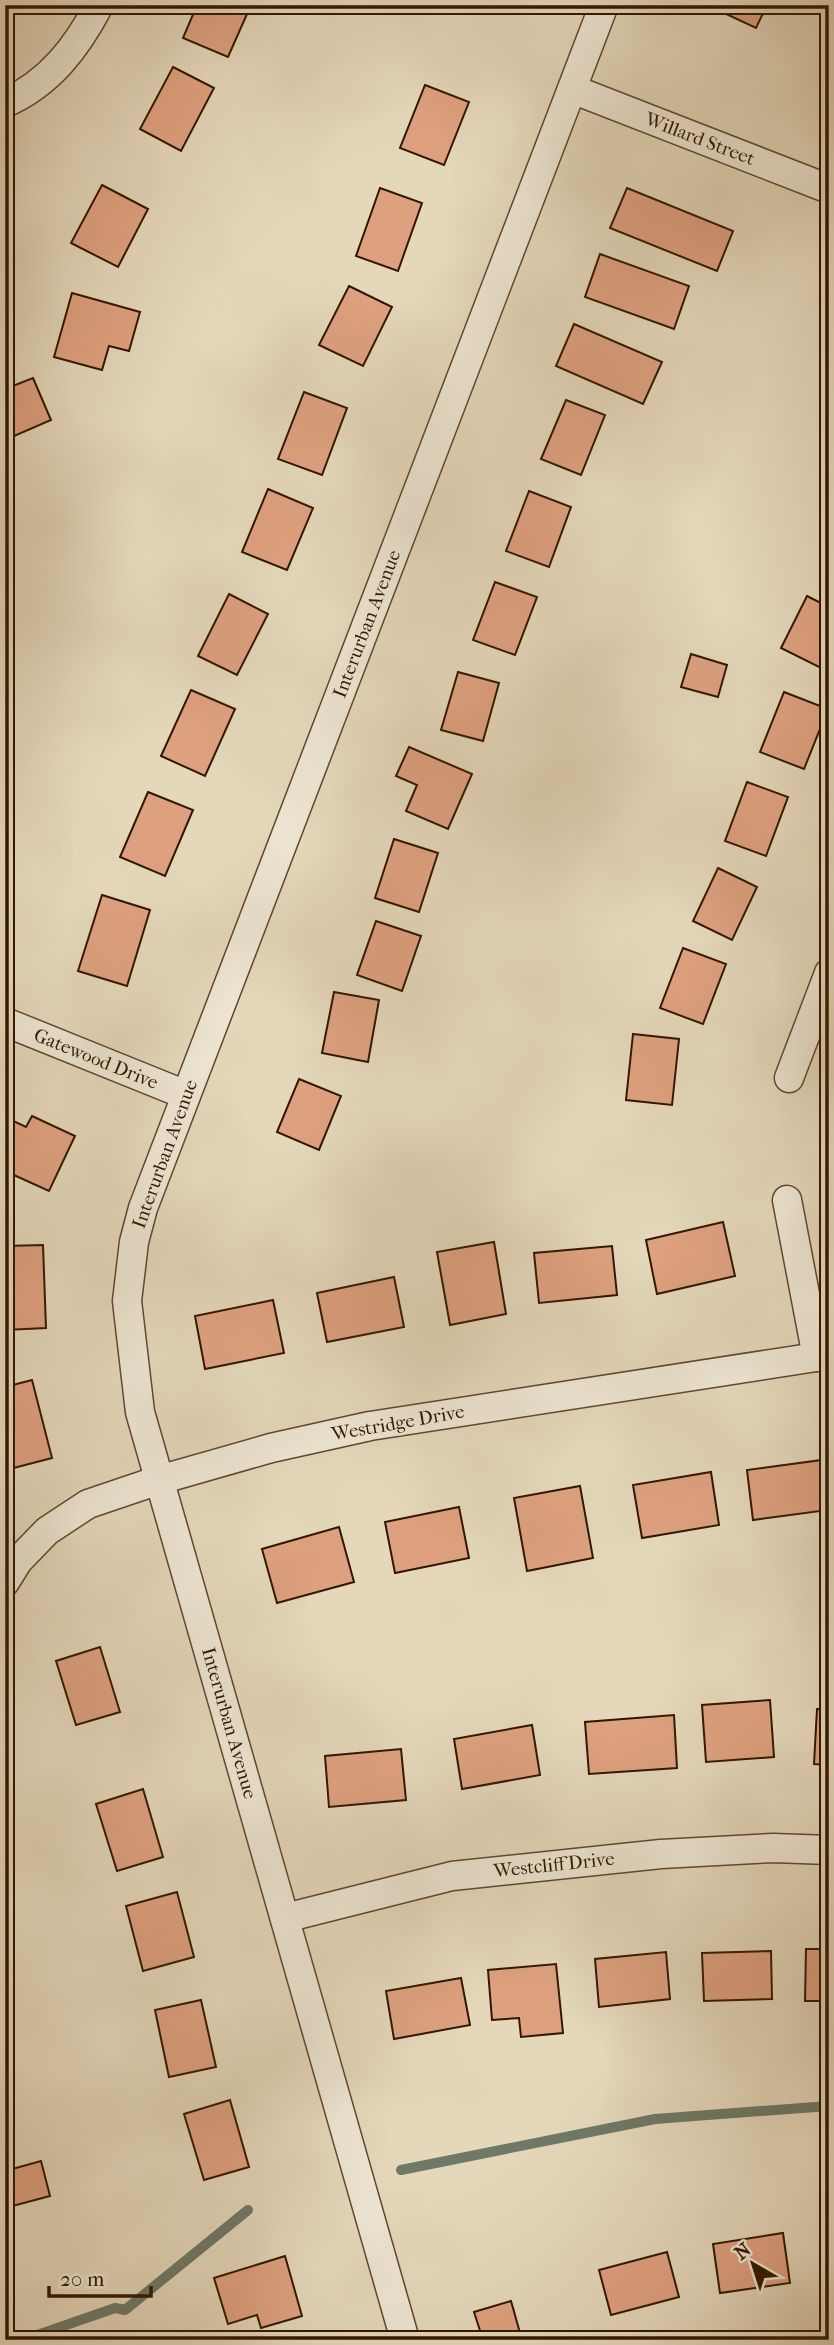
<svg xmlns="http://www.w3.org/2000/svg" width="834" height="2345" font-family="'IM FELL French Canon',serif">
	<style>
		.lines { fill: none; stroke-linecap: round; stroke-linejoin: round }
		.stream { stroke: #6e7968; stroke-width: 10 }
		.building { fill: #dea17f; stroke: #311701; stroke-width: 2 }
		.street-casing { stroke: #5e472f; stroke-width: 31 }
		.street { stroke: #ede5d2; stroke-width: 28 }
		.labels { text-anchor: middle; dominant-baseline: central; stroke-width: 5; stroke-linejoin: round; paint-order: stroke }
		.street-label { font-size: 19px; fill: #311701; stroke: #ede5d2 }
	</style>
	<rect width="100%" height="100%" fill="#e4d7ba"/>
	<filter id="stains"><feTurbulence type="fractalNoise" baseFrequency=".00286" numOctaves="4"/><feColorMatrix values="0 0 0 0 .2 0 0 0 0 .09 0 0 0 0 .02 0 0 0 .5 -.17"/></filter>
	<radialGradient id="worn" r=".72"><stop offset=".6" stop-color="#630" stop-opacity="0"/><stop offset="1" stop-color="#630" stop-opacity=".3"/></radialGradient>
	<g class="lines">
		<g class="stream">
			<path d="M 401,2170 L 655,2119 L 829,2106"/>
			<path d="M 23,2340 L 115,2308 L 125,2310 L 248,2210"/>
		</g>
	</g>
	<g class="building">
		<path d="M 197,5 L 251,5 L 228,57 L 183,38 Z"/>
		<path d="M 707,5 L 767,5 L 756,28 Z"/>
		<path d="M 173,67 L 214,88 L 181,151 L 140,129 Z"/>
		<path d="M 425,85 L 469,102 L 444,165 L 400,148 Z"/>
		<path d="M 102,185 L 148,209 L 118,267 L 71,243 Z"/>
		<path d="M 380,188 L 422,203 L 398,271 L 356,256 Z"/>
		<path d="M 627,188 L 733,231 L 717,271 L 610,228 Z"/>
		<path d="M 600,254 L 689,286 L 674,329 L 585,297 Z"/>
		<path d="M 349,286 L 392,307 L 363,366 L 319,345 Z"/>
		<path d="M 72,293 L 140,312 L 129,351 L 109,346 L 102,370 L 54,357 Z"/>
		<path d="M 574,324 L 662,362 L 643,404 L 556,366 Z"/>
		<path d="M 33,378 L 51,420 L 5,440 L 5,389 Z"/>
		<path d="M 304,392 L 347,408 L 322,475 L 278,459 Z"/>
		<path d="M 566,400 L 605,415 L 581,475 L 541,459 Z"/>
		<path d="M 268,489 L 313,508 L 287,570 L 242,552 Z"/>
		<path d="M 529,491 L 571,507 L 549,567 L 506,551 Z"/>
		<path d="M 495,582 L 537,597 L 515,655 L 473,640 Z"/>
		<path d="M 229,594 L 268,614 L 237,675 L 198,656 Z"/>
		<path d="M 807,596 L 829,607 L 829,672 L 781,648 Z"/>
		<path d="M 691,654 L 727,665 L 718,697 L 681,687 Z"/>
		<path d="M 458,672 L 499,683 L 483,741 L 441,730 Z"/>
		<path d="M 191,690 L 235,709 L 205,776 L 161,756 Z"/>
		<path d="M 784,692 L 828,709 L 804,769 L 760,752 Z"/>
		<path d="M 409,747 L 472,774 L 448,829 L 406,811 L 417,785 L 396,776 Z"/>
		<path d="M 747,782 L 788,797 L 766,856 L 725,841 Z"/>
		<path d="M 148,792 L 193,810 L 165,876 L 120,857 Z"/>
		<path d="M 394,839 L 438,853 L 419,912 L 375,898 Z"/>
		<path d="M 718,868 L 757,887 L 732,940 L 693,921 Z"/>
		<path d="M 102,895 L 150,910 L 127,986 L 78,971 Z"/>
		<path d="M 376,921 L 421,936 L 402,991 L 357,975 Z"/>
		<path d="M 683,948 L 726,964 L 703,1024 L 660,1008 Z"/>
		<path d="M 334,992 L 379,1000 L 368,1062 L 322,1053 Z"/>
		<path d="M 633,1034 L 679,1039 L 672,1105 L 626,1100 Z"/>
		<path d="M 299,1079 L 341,1096 L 319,1150 L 277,1132 Z"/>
		<path d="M 32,1116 L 75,1136 L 49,1191 L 5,1171 L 5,1117 L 26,1127 Z"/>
		<path d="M 723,1222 L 735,1276 L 657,1294 L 646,1240 Z"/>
		<path d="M 494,1242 L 506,1314 L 450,1325 L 437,1252 Z"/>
		<path d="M 43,1245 L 46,1328 L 5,1330 L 5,1246 Z"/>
		<path d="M 612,1246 L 617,1295 L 539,1303 L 534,1253 Z"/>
		<path d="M 394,1277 L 404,1327 L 327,1342 L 317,1293 Z"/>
		<path d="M 273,1300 L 284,1353 L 205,1369 L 195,1316 Z"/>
		<path d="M 32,1380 L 52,1458 L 6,1470 L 5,1387 Z"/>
		<path d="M 822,1460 L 828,1510 L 753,1520 L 747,1470 Z"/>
		<path d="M 711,1472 L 719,1525 L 642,1538 L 633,1485 Z"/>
		<path d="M 580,1486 L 593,1558 L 527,1571 L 514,1498 Z"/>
		<path d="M 459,1507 L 469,1558 L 395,1573 L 385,1522 Z"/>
		<path d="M 339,1527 L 354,1582 L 277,1603 L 262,1549 Z"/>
		<path d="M 100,1647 L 120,1712 L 76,1725 L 56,1661 Z"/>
		<path d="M 770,1700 L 774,1757 L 706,1762 L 702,1705 Z"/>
		<path d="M 817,1709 L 829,1710 L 829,1765 L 814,1764 Z"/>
		<path d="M 674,1715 L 677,1768 L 589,1774 L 585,1722 Z"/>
		<path d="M 532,1725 L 540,1775 L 462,1789 L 454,1739 Z"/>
		<path d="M 401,1749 L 406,1800 L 329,1807 L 325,1756 Z"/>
		<path d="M 143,1789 L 163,1857 L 117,1871 L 96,1804 Z"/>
		<path d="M 177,1892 L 194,1957 L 143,1971 L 126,1906 Z"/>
		<path d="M 806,1949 L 829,1949 L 829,2001 L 805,2001 Z"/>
		<path d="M 771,1951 L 772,1999 L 704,2001 L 702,1953 Z"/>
		<path d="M 666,1952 L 670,1999 L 599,2007 L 595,1959 Z"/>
		<path d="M 556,1964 L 563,2033 L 521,2037 L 519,2018 L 492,2020 L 488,1970 Z"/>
		<path d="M 461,1978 L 470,2025 L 394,2039 L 386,1991 Z"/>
		<path d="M 201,2000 L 216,2067 L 169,2077 L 155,2010 Z"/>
		<path d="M 230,2100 L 249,2167 L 204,2180 L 184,2114 Z"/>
		<path d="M 41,2161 L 50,2196 L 5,2208 L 5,2171 Z"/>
		<path d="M 783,2233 L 790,2283 L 720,2293 L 713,2244 Z"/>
		<rect x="824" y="2243" width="5" height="51"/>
		<path d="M 667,2252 L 679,2297 L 611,2315 L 599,2270 Z"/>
		<path d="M 285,2256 L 302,2316 L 261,2328 L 257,2315 L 228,2324 L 214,2278 Z"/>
		<path d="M 511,2301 L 522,2340 L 483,2340 L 474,2312 Z"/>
	</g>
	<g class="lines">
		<defs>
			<g id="street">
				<path d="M 572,89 L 829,189"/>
				<path d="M 5,103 C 50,83 77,47 99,5"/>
				<path d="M 5,1022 L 186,1095"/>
				<path d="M 789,1078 L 829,973"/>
				<path d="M 787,1200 L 817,1357"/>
				<path d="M 5,1582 L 18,1561 L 47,1531 L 88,1504 L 159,1480 L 271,1448 L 370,1426 L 829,1355"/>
				<path d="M 285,1918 L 452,1876 L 661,1854 L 773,1848 L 829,1850"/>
				<path d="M 405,2340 L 140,1412 L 127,1301 L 134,1242 L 143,1208 L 604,5"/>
			</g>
		</defs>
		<use href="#street" class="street-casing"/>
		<use href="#street" class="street"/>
	</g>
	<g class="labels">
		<g class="street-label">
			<text transform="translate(700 139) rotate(21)">Willard Street</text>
			<text transform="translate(367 624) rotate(-69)">Interurban Avenue</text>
			<text transform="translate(96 1059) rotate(22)">Gatewood Drive</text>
			<text transform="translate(165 1154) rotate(-70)">Interurban Avenue</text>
			<text transform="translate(398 1423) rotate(-10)">Westridge Drive</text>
			<text transform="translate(229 1723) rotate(74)">Interurban Avenue</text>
			<text transform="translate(554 1865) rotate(-6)">Westcliff Drive</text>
		</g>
	</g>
	<rect width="834" height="2345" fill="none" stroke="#e4d7ba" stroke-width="28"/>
	<rect x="7" y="7" width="820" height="2331" fill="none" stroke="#311701" stroke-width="3.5"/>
	<rect x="14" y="14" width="806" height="2317" fill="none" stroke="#311701" stroke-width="2"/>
	<g transform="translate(753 2264) rotate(321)" stroke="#ede5d2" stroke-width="5" paint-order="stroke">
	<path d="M0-5L12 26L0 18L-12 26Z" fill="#311701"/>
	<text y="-10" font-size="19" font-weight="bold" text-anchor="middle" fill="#311701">N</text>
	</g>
	<path d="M49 2286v10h102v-10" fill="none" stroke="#311701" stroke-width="3.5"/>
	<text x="60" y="2286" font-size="21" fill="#311701" stroke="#ede5d2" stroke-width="5" paint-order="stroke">20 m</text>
	<rect width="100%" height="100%" filter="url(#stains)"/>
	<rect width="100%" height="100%" fill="url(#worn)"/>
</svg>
